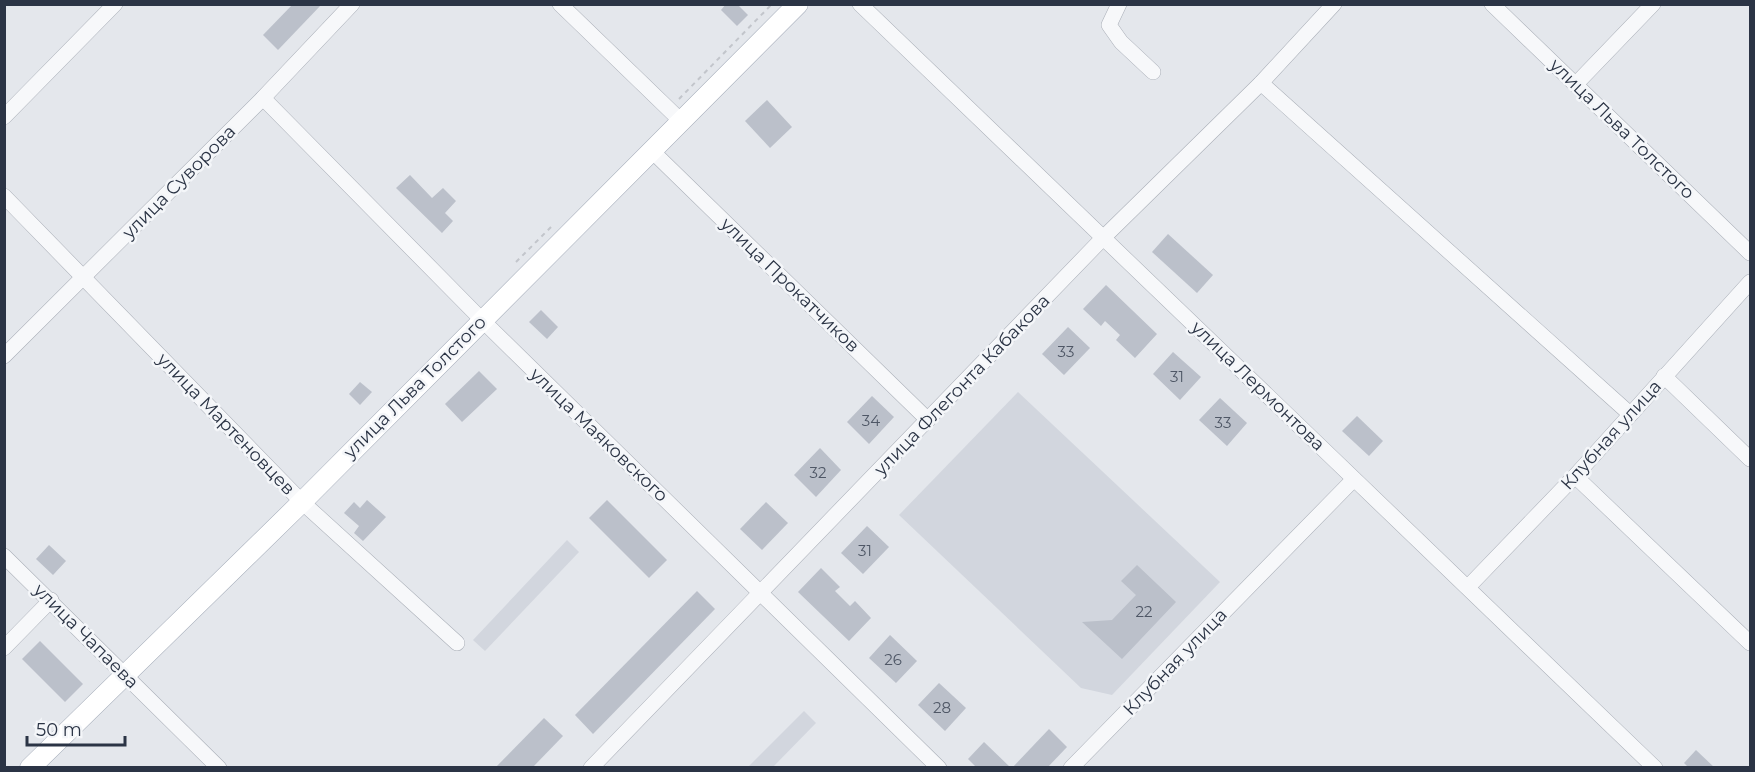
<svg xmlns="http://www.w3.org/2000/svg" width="1755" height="772" font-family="Montserrat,sans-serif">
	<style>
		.built { fill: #d2d6de }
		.building { fill: #bbc0ca }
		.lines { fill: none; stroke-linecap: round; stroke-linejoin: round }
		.minor-casing { stroke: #a9aeb7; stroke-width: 16 }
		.major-casing { stroke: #a3abb8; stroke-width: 21 }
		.path { stroke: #c2c5cb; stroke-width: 2; stroke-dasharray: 4.5 4.5; stroke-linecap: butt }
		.minor { stroke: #f7f8fa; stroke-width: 15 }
		.major { stroke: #fff; stroke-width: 20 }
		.labels { text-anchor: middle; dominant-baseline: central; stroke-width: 5; stroke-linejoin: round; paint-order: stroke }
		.number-label { font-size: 15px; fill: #4f5766 }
		.street-label { font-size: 18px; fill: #2b3445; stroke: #f4f6f9 }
	</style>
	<rect width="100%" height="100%" fill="#e4e7ec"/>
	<g class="built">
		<path d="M 1018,392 L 1220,582 L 1112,695 L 1081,688 L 899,515 Z"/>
		<path d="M 567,540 L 579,552 L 485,651 L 473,640 Z"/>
		<path d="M 804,711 L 816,723 L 773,767 L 748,767 Z"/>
	</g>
	<g class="building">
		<path d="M 293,4 L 322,4 L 278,50 L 263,35 Z"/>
		<path d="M 726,4 L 737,4 L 748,15 L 737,26 L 721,10 Z"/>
		<path d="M 767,100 L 792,127 L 770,148 L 745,121 Z"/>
		<path d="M 410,175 L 432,198 L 443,188 L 456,201 L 445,213 L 453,221 L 442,233 L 396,188 Z"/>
		<path d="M 1168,234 L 1213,275 L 1197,293 L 1152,252 Z"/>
		<path d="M 1106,285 L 1157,334 L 1135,358 L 1116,340 L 1120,335 L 1105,321 L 1101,326 L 1083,309 Z"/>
		<path d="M 541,310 L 558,327 L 547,339 L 529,322 Z"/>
		<path d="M 1068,327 L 1090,348 L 1064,375 L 1042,354 Z"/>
		<path d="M 1173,352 L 1201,377 L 1180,400 L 1153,374 Z"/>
		<path d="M 479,371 L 497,389 L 462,422 L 445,404 Z"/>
		<path d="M 360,382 L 372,392 L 360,405 L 349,394 Z"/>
		<path d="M 872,396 L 894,417 L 869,444 L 847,422 Z"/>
		<path d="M 1220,398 L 1247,423 L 1227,446 L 1199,420 Z"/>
		<path d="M 1357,416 L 1383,441 L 1369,456 L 1342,431 Z"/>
		<path d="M 820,448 L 841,470 L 816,497 L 794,475 Z"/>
		<path d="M 367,500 L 386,517 L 363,541 L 354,533 L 359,526 L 344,513 L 354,502 L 360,508 Z"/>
		<path d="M 607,500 L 667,560 L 649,578 L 589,518 Z"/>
		<path d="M 766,502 L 788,523 L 762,550 L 740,529 Z"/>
		<path d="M 867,526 L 889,547 L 863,574 L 841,553 Z"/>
		<path d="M 49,545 L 66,561 L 53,575 L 36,559 Z"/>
		<path d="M 1137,565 L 1176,602 L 1122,659 L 1082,622 L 1112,620 L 1136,595 L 1121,581 Z"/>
		<path d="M 821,568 L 840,587 L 835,591 L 850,606 L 855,601 L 871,618 L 849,641 L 798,592 Z"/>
		<path d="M 697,591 L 715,609 L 593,734 L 575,715 Z"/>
		<path d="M 890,635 L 917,661 L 896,683 L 869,658 Z"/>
		<path d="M 40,641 L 83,684 L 65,702 L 22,659 Z"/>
		<path d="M 939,683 L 966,708 L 945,731 L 918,705 Z"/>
		<path d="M 544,718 L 563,736 L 532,768 L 495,768 Z"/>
		<path d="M 1049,729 L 1067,747 L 1047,768 L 1012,768 Z"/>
		<path d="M 984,742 L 1011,768 L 977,768 L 968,759 Z"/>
		<path d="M 1696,750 L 1715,768 L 1689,768 L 1684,763 Z"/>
	</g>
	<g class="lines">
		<defs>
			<g id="minor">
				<path d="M 560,4 L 681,121"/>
				<path d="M 860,4 L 1655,768"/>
				<path d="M 1119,4 L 1109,25 L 1121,42 L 1153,72"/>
				<path d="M 1492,4 L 1750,253"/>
				<path d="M 1261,83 L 1630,414"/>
				<path d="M 1576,84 L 1653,4"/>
				<path d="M 263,98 L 482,320 L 939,768"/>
				<path d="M 4,117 L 115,4"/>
				<path d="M 651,150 L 928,420"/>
				<path d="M 4,196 L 302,502 L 457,643"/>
				<path d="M 4,356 L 263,98 L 352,4"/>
				<path d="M 1664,376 L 1750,459"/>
				<path d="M 1575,476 L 1750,643"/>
				<path d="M 4,556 L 219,768"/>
				<path d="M 1469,586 L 1575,476 L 1750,282"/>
				<path d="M 4,648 L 51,600"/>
				<path d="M 591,768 L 1103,238 L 1261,83 L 1334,4"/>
				<path d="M 1071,768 L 1354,479"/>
			</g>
			<path id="major" d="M 30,768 L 302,502 L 798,4"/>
		</defs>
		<use href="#minor" class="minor-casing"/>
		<use href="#major" class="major-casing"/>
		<g class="path">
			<path d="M 679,99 L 772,4"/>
			<path d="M 516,262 L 552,226"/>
		</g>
		<use href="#minor" class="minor"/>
		<use href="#major" class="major"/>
	</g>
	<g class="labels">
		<g class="number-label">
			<text x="1066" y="351">33</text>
			<text x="1177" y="376">31</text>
			<text x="871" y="420">34</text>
			<text x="1223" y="422">33</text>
			<text x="818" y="472">32</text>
			<text x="865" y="550">31</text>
			<text x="1144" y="611">22</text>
			<text x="893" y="659">26</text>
			<text x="942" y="707">28</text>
		</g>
		<g class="street-label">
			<text transform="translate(1622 129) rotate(44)">улица Льва Толстого</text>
			<text transform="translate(179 182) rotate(-45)">улица Суворова</text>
			<text transform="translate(790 285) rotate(44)">улица Прокатчиков</text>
			<text transform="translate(962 385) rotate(-46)">улица Флегонта Кабакова</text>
			<text transform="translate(1258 386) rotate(44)">улица Лермонтова</text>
			<text transform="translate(415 387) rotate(-45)">улица Льва Толстого</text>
			<text transform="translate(226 424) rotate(46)">улица Мартеновцев</text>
			<text transform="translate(599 435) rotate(44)">улица Маяковского</text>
			<text transform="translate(1611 435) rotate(-48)">Клубная улица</text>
			<text transform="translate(86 636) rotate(45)">улица Чапаева</text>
			<text transform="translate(1175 662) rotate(-46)">Клубная улица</text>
		</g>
	</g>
	<rect width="1755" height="772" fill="none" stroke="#2b3445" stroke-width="12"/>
	<path d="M27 736v9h98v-9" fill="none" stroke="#2b3445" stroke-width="3"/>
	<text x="36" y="736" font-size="18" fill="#2b3445" stroke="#f4f6f9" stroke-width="4.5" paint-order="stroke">50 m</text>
</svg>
